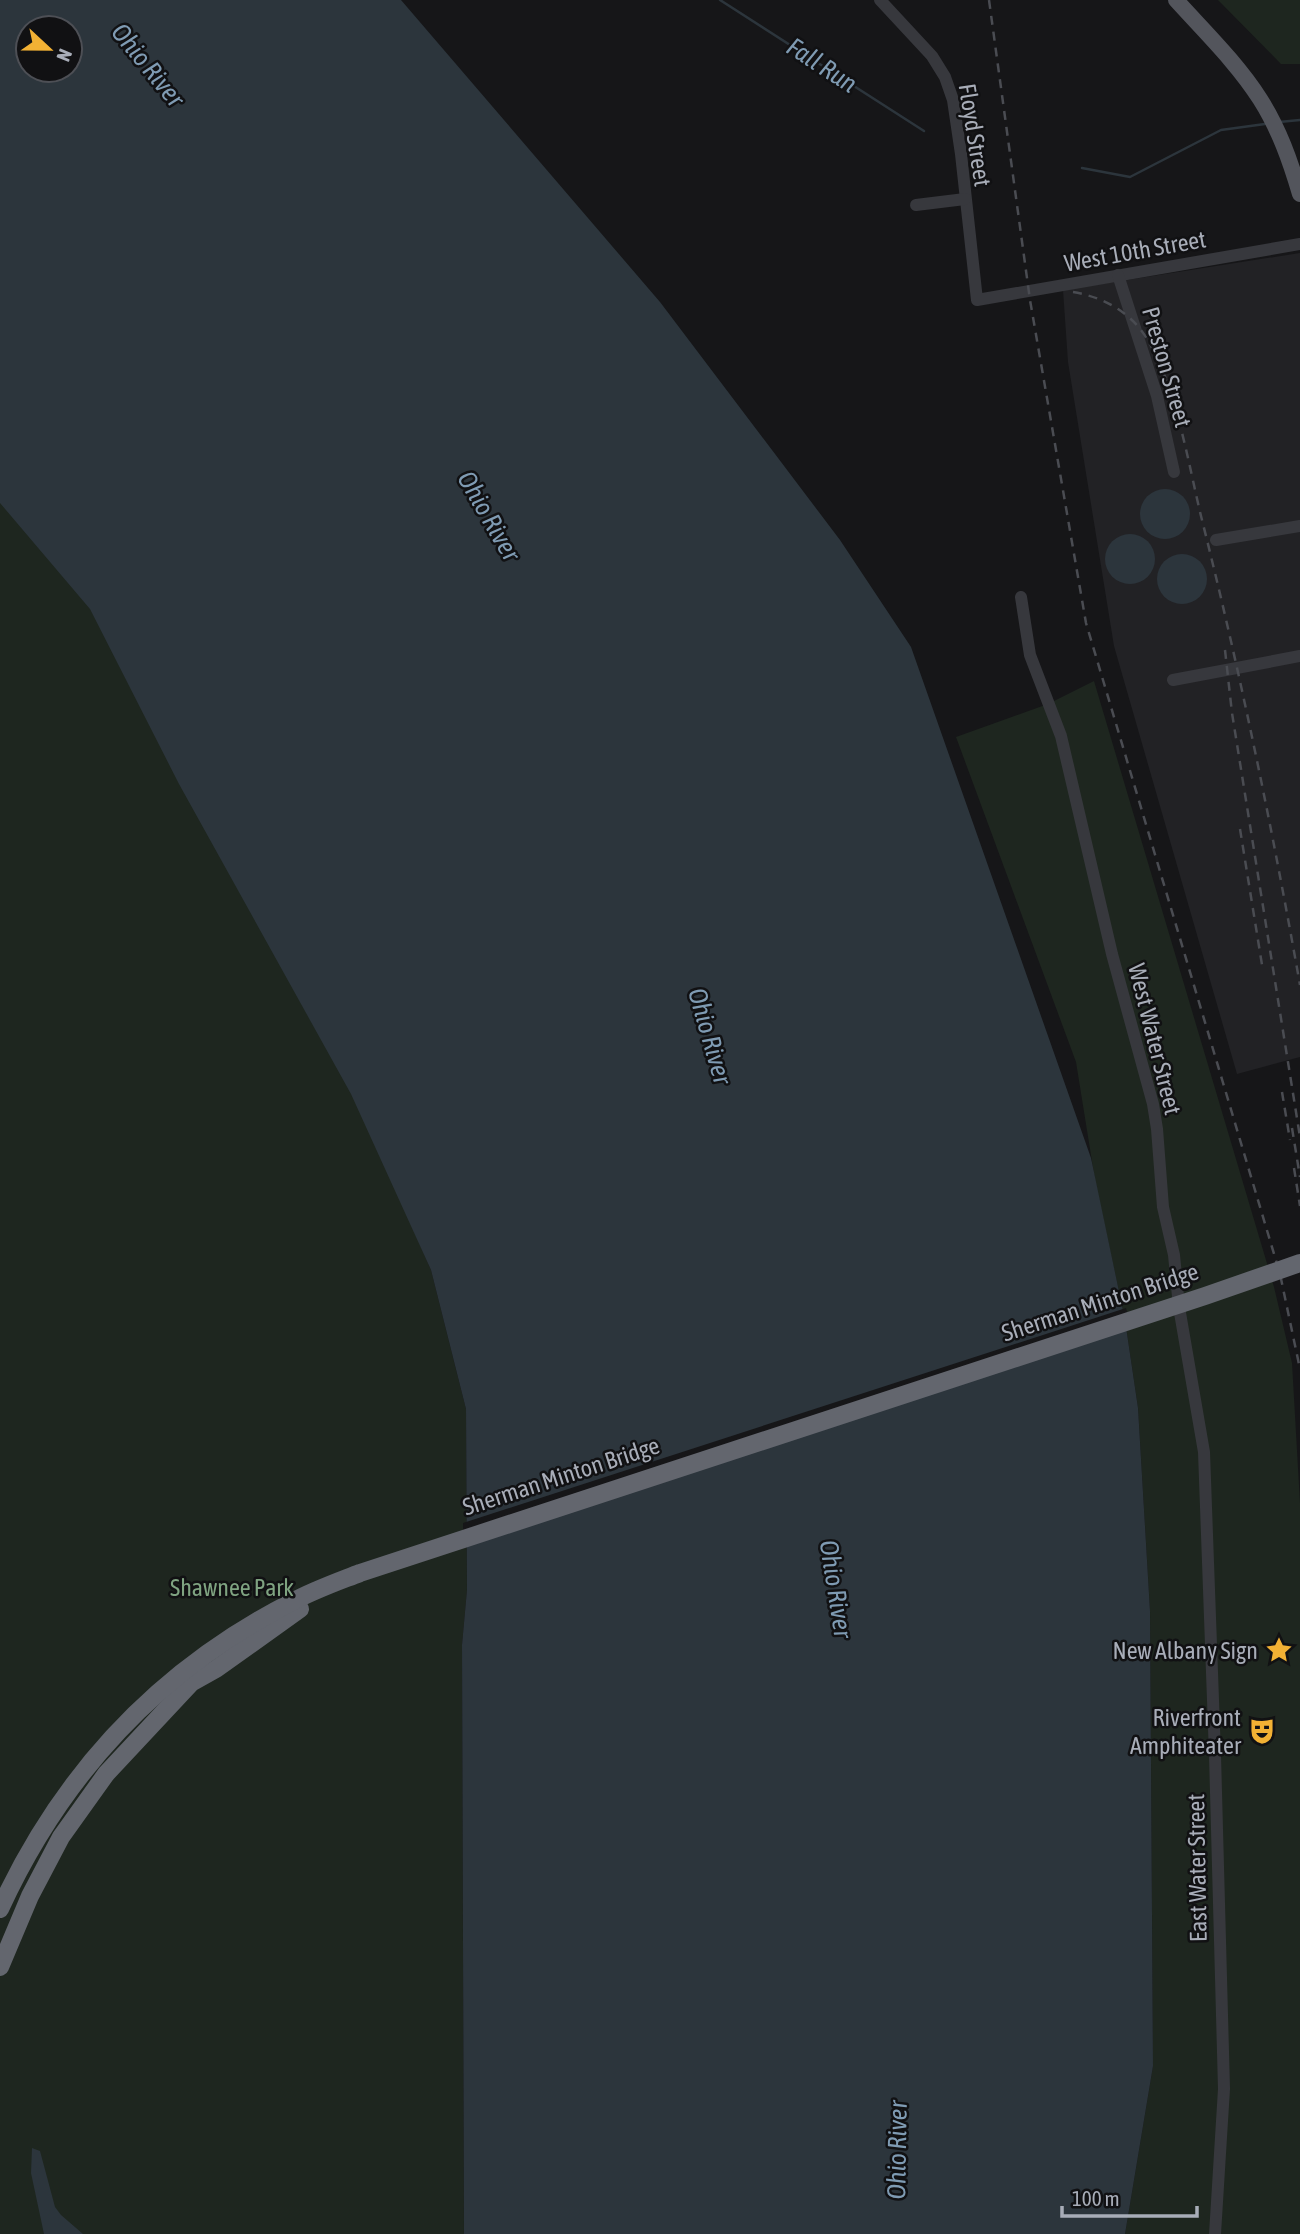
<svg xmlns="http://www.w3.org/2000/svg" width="1300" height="2234" font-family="'Asap Condensed',sans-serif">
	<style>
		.built { fill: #222225 }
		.green { fill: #1e261f }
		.water { fill: #2c353c; fill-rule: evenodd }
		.pier { fill: #161618 }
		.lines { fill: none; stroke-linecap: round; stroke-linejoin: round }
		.stream { stroke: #2c353c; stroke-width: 2.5 }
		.minor { stroke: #37383d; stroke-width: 12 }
		.major { stroke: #53555c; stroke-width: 16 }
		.highway { stroke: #63666e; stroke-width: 18 }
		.rail { stroke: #4a4c52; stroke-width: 2.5; stroke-dasharray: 9 7; stroke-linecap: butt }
		.highway-bridge { stroke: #63666e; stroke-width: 18 }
		.labels { text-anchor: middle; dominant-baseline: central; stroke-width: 5; stroke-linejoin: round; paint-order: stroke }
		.street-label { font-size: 24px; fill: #a8adb8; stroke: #111113 }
		.park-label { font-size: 24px; fill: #7fa381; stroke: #111113 }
		.poi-label { font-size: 24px; fill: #a8adb8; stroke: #111113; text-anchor: end }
		.water-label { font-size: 26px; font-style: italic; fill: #7f9bb3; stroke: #111113 }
	</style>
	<rect width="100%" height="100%" fill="#161618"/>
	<path class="built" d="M 1300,253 L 1300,1057 L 1237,1074 L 1114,646 L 1068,362 L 1063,290 Z"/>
	<g class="green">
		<path d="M 1218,0 L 1300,0 L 1300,64 L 1281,64 Z"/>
		<path d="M 0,487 L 146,673 L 269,897 L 431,1270 L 466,1409 L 467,1590 L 462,1645 L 464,2234 L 0,2234 Z"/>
		<path d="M 1094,681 L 1274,1287 L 1292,1363 L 1300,1503 L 1300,2234 L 1125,2234 L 1153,2066 L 1150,1611 L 1138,1408 L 1125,1320 L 1095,1180 L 1076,1062 L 956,737 L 1048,704 Z"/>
	</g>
	<g class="water">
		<path d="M 0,0 L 401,0 L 660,302 L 840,540 L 911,647 L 1091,1158 L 1125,1320 L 1138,1408 L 1150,1611 L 1153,2066 L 1125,2234 L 464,2234 L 462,1645 L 467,1590 L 466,1409 L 431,1270 L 351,1094 L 179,784 L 90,609 L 0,503 ZM 28,28 L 70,28 L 70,70 L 28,70 Z"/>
		<circle cx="1165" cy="514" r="25"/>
		<circle cx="1130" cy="559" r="25"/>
		<circle cx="1182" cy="579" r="25"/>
		<path d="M 32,2148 L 40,2151 L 55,2207 L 61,2215 L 83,2234 L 44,2234 L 31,2173 Z"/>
	</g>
	<path class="pier" d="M 1126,1308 L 1129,1319 L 463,1543 L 463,1523 Z"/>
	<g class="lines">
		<g class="stream">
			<path d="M 720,0 L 924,131"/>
			<path d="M 1279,122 L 1300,120"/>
			<path d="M 1082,168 L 1130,177 L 1221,130 L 1265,124"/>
		</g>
		<g class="minor">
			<path d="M 880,0 L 932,56 L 945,77 L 953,100 L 961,154 L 977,300 L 1300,244"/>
			<path d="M 916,205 L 965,199"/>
			<path d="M 1118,275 L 1157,396 L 1174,472"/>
			<path d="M 1216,540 L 1300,526"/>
			<path d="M 1021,597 L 1030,655 L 1061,736 L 1112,954 L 1153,1104 L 1157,1129 L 1163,1207 L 1174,1255 L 1179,1307 L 1204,1452 L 1215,1755 L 1224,2089 L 1215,2234"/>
			<path d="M 1173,680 L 1300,656"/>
		</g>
		<path class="major" d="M 1176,0 C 1205,32 1237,63 1260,99 C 1279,129 1290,160 1300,194"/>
		<path class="highway" d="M 0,1967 L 30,1896 L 61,1837 L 106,1774 L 191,1683 L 216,1669 L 300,1609"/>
		<g class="rail">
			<path d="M 989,0 L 1030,300 L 1086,623 L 1280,1274 L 1300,1369"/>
			<path d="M 1073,292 C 1103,297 1131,312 1147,339 C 1176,386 1188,462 1201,516 C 1240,671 1272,827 1300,985"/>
			<path d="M 1225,650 L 1232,713 L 1300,1137"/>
			<path d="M 1240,829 L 1263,971"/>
			<path d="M 1282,1092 L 1290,1140"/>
			<path d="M 1292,1128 L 1300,1177"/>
			<path d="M 1294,1168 L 1300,1206"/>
		</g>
		<path class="highway-bridge" d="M 0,1909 C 62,1774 159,1670 292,1602 C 314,1590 337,1582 360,1573 L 1205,1296 L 1300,1263"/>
	</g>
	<defs>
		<symbol id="sight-bare" viewBox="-9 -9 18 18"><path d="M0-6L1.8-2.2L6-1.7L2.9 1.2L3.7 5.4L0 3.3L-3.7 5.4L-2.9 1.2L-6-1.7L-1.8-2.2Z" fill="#f2b134" stroke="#111113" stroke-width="2.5" paint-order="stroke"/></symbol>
		<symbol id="theatre-bare" viewBox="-9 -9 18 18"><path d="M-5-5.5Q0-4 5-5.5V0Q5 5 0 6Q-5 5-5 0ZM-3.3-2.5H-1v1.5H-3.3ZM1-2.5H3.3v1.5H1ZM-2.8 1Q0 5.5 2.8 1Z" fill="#f2b134" stroke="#111113" stroke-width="2.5" paint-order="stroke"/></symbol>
	</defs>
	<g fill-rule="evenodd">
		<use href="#sight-bare" x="1260" y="1631" width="38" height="38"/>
		<use href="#theatre-bare" x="1243" y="1712" width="38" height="38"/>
	</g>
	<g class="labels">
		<g class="street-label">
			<text transform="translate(975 135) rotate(81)">Floyd Street</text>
			<text transform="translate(1135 251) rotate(-10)">West 10th Street</text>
			<text transform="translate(1167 367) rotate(74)">Preston Street</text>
			<text transform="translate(1155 1039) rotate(76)">West Water Street</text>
			<text transform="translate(1100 1302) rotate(-18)">Sherman Minton Bridge</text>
			<text transform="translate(561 1476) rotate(-18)">Sherman Minton Bridge</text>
			<text transform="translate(1197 1868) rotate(-91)">East Water Street</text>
		</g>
		<g class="park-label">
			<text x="232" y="1587">Shawnee Park</text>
		</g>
		<g class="poi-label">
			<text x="1258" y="1650">New Albany Sign</text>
			<text x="1241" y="1717">Riverfront<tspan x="1241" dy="28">Amphiteater</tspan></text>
		</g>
		<g class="water-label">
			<text transform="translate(148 65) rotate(51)">Ohio River</text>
			<text transform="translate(822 65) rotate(33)">Fall Run</text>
			<text transform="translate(489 516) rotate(60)">Ohio River</text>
			<text transform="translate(710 1036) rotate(74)">Ohio River</text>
			<text transform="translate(836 1589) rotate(81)">Ohio River</text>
			<text transform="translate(897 2150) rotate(-89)">Ohio River</text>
		</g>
	</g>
	<g transform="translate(49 49) rotate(112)"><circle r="33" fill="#111113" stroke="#4d4f55" stroke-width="2"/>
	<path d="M0-5L12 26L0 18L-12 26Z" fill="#f2b134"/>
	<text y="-10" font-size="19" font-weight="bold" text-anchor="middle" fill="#a8adb8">N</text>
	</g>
	<path d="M1062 2206v10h135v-10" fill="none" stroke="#a8adb8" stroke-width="3.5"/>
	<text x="1072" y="2206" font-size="21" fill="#a8adb8" stroke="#111113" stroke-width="5" paint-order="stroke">100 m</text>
</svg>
